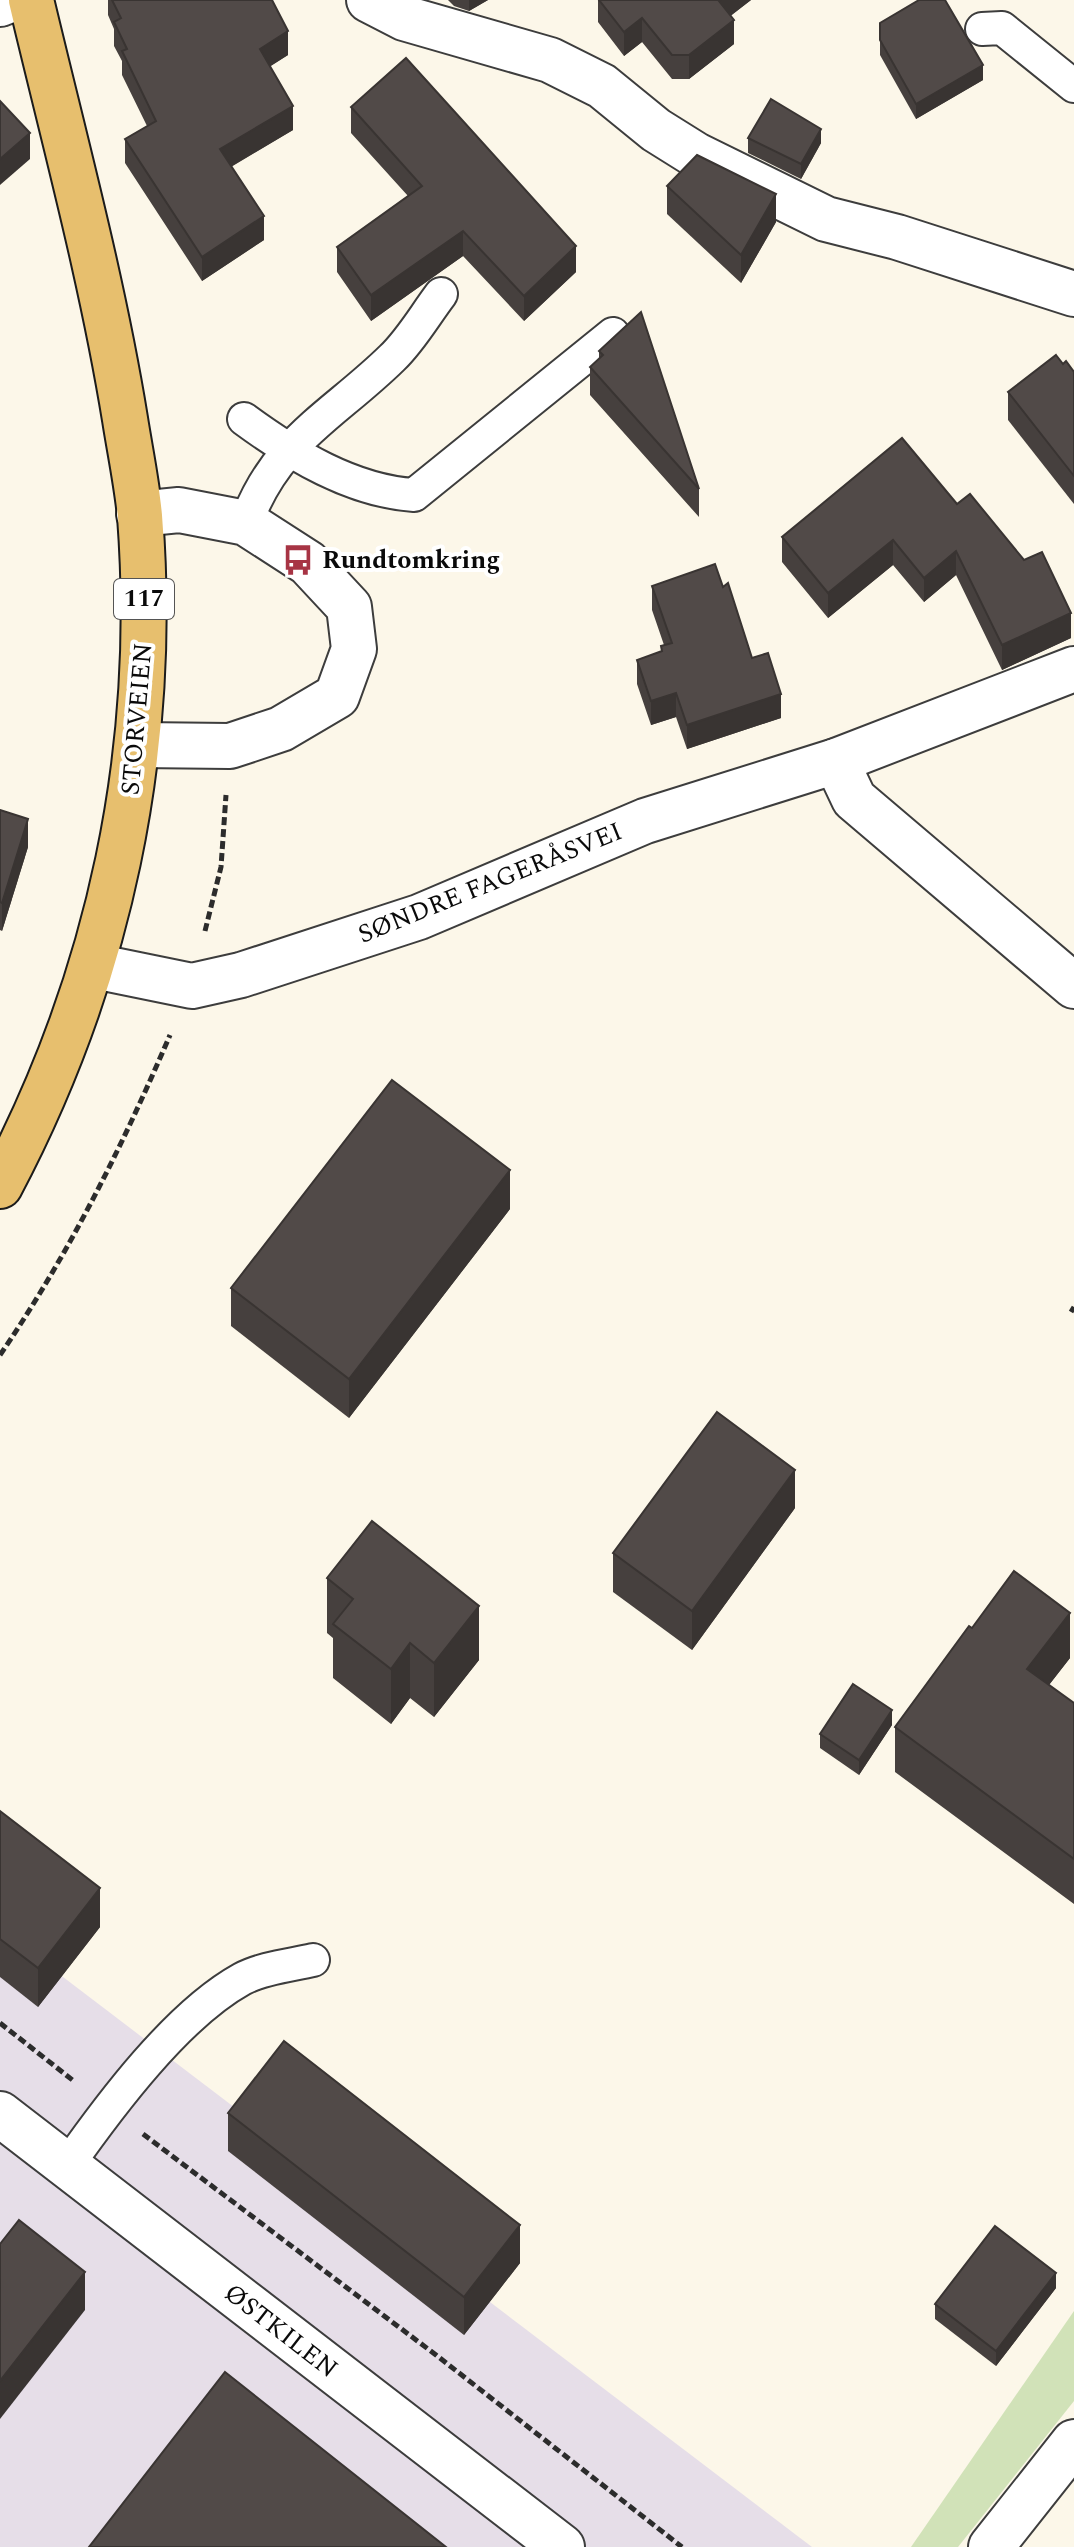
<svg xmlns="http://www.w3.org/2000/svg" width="1074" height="2547" font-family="Spectral,serif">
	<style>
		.industrial { fill: #e6dee8 }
		.green { fill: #d1e2b8 }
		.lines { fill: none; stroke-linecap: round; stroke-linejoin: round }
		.service-casing { stroke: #3d3d3d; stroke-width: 36 }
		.minor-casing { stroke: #3d3d3d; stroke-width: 48 }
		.primary-casing { stroke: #1b1b1b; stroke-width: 48 }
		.path { stroke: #2c2c2c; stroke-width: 5; stroke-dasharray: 8 4; stroke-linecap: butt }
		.service { stroke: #fff; stroke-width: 32 }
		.minor { stroke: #fff; stroke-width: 44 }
		.primary { stroke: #e7bf6e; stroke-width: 44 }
		.wall { fill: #46403e }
		.shaded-wall { fill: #393432 }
		.building { fill: #514a48; stroke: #393432; stroke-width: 2 }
		.labels { text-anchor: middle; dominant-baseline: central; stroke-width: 8; stroke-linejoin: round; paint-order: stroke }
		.shield { fill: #fff; stroke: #545454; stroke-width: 2 }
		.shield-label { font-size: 24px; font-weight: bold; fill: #0a0a0a }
		.poi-label { font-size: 26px; font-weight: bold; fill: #0a0a0a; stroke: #fff; text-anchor: start }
		.street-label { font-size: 26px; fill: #0a0a0a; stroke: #fff }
	</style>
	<rect width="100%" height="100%" fill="#fcf7e9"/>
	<path class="industrial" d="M 0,1929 L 812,2547 L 0,2547 Z"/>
	<path class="green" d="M 1074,2311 L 1074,2401 L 958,2547 L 911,2547 Z"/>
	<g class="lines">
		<defs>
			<g id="service">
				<path d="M 982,29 L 1002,28 L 1074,86"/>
				<path d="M 244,419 C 293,455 352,491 414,495 L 613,334"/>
				<path d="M 246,523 C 276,440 334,415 392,358 C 411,340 425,315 441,294"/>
				<path d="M 67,2166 C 110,2105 177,2015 242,1979 C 262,1968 292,1965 313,1960"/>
			</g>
			<g id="minor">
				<path d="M 369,0 L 404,18 L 550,60 L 602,86 L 656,130 L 696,155 L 826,219 L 897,237 L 1074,294"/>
				<path d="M 0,4 L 10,0"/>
				<path d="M 139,745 L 230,746 L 281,729 L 337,696 L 354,649 L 349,607 L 308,563 L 246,523 L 179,510 L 139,514"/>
				<path d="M 836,761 L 854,799 L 1074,986"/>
				<path d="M 94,966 L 192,986 L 241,975 L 419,917 L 645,821 L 836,761 L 1074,669"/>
				<path d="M 0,2114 L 562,2547"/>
				<path d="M 991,2547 L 1074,2442"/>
			</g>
			<path id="primary" d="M 0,1186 C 110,978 158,751 140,516 C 137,484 130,451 125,419 C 102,278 64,139 31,0"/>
		</defs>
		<use href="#service" class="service-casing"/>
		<use href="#minor" class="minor-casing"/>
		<use href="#primary" class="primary-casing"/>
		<g class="path">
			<path d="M 205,931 L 221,867 L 226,795"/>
			<path d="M 1071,1312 L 1074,1307"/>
			<path d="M 0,1355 C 69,1254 122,1147 170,1035"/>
			<path d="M 0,2023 L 75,2082"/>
			<path d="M 143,2134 L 436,2355 L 682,2547"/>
		</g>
		<use href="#service" class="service"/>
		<use href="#minor" class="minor"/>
		<use href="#primary" class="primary"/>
	</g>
	<g class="wall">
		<path d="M 108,0 L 272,0 L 288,55 L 270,66 L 293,130 L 231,167 L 264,240 L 202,281 L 125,163 L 125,139 L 147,126 L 122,75 L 122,61 L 114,46 L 114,29 L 108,15 Z"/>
		<path d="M 448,0 L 488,0 L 469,11 L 454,6 Z"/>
		<path d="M 598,0 L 751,0 L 730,16 L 734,44 L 689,79 L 672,79 L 642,42 L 624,56 L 598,22 Z"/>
		<path d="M 880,23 L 983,80 L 916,119 L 880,55 Z"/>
		<path d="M 351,107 L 576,272 L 524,321 L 463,256 L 371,321 L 337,272 L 337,247 L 408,196 L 351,133 Z"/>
		<path d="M 748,138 L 821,143 L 801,179 L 748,153 Z"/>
		<path d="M 667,186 L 776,222 L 741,283 L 667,214 Z"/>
		<path d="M 641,312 L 699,489 L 699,517 L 590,395 L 590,367 L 599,359 L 599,351 Z"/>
		<path d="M 1063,364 L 1074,372 L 1074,504 L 1008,420 L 1008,392 Z"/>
		<path d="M 957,504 L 1071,638 L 1002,670 L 956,575 L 924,602 L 893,565 L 828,618 L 782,562 L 782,537 Z"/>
		<path d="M 652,586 L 723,587 L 752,658 L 781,718 L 687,749 L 676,717 L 651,725 L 637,684 L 637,660 L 661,652 L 661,646 L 664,645 L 652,610 Z"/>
		<path d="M 0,810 L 28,847 L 2,931 L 0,930 Z"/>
		<path d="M 510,1209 L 349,1418 L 231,1326 L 231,1288 Z"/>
		<path d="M 795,1508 L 692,1650 L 613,1592 L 613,1553 Z"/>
		<path d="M 327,1578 L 479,1660 L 434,1717 L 410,1698 L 391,1724 L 333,1678 L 333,1638 L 327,1633 Z"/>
		<path d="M 972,1628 L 1070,1658 L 1049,1685 L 1074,1703 L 1074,1904 L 895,1772 L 895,1727 Z"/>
		<path d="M 892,1725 L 859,1775 L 820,1748 L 820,1734 Z"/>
		<path d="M 0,1811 L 100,1927 L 38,2007 L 0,1977 Z"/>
		<path d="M 228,2113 L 520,2263 L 464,2335 L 228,2151 Z"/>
		<path d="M 1056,2288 L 996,2366 L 935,2319 L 935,2304 Z"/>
	</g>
	<g class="shaded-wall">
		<path d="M 469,0 L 488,0 L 469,11 Z"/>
		<path d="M 720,0 L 751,0 L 719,25 Z"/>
		<path d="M 642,18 L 642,42 L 624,56 L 624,32 Z"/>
		<path d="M 734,20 L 734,44 L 689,79 L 689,55 Z"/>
		<path d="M 288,31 L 288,55 L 260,73 L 260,49 Z"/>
		<path d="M 983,65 L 983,80 L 916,119 L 916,104 Z"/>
		<path d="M 293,106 L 293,130 L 220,173 L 220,149 Z"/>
		<path d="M 821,129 L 821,143 L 801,179 L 801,164 Z"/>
		<path d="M 30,133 L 30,159 L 0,185 L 0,159 Z"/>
		<path d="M 776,194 L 776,222 L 741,283 L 741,255 Z"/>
		<path d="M 264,216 L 264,240 L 202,281 L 202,257 Z"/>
		<path d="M 463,231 L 463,256 L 371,321 L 371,295 Z"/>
		<path d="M 576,246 L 576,272 L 524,321 L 524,296 Z"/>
		<path d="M 893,540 L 893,565 L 828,618 L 828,593 Z"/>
		<path d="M 956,551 L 956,575 L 924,602 L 924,578 Z"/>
		<path d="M 1071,613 L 1071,638 L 1002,670 L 1002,645 Z"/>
		<path d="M 676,693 L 676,717 L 651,725 L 651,701 Z"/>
		<path d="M 781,694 L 781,718 L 687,749 L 687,725 Z"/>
		<path d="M 28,819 L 28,847 L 2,931 L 2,903 Z"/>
		<path d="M 510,1170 L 510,1209 L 349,1418 L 349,1379 Z"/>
		<path d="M 795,1470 L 795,1508 L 692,1650 L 692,1611 Z"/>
		<path d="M 479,1606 L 479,1660 L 434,1717 L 434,1663 Z"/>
		<path d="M 1070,1613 L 1070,1658 L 1027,1713 L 1027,1669 Z"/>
		<path d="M 410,1643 L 410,1698 L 391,1724 L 391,1669 Z"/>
		<path d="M 892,1710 L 892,1725 L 859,1775 L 859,1760 Z"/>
		<path d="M 100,1888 L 100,1927 L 38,2007 L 38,1968 Z"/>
		<path d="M 520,2225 L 520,2263 L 464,2335 L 464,2297 Z"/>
		<path d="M 85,2272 L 85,2310 L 0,2419 L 0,2381 Z"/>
		<path d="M 1056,2273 L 1056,2288 L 996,2366 L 996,2351 Z"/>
	</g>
	<g class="building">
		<path d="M 112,0 L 272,0 L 288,31 L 260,49 L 293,106 L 220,149 L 264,216 L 202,257 L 125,139 L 156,121 L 122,51 L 127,49 L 114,22 L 121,18 Z"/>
		<path d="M 599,0 L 720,0 L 719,1 L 734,20 L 689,55 L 672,55 L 642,18 L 624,32 Z"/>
		<path d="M 919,0 L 945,0 L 983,65 L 916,104 L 880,40 L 880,23 Z"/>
		<path d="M 406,58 L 576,246 L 524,296 L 463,231 L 371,295 L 337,247 L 422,186 L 351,107 Z"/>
		<path d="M 771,99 L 821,129 L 801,164 L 748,138 Z"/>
		<path d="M 0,101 L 30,133 L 0,159 Z"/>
		<path d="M 697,155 L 776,194 L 741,255 L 667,186 Z"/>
		<path d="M 641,312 L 699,489 L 590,367 L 603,355 L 599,351 Z"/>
		<path d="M 1056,355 L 1063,364 L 1066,361 L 1074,372 L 1074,476 L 1008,392 Z"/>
		<path d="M 902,438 L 957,504 L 970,494 L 1024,560 L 1042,552 L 1071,613 L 1002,645 L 956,551 L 924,578 L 893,540 L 828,593 L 782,537 Z"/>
		<path d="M 715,564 L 723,587 L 728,583 L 752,658 L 768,653 L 781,694 L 687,725 L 676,693 L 651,701 L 637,660 L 662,651 L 661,646 L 672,643 L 652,586 Z"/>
		<path d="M 0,810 L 28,819 L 2,903 L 0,902 Z"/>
		<path d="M 392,1080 L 510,1170 L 349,1379 L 231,1288 Z"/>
		<path d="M 717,1412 L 795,1470 L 692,1611 L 613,1553 Z"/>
		<path d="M 372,1521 L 479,1606 L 434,1663 L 410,1643 L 391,1669 L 333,1624 L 353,1599 L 327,1578 Z"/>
		<path d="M 1014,1571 L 1070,1613 L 1027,1669 L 1074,1703 L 1074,1859 L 895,1727 L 969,1626 L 972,1628 Z"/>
		<path d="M 853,1684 L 892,1710 L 859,1760 L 820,1734 Z"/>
		<path d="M 0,1811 L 100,1888 L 38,1968 L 0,1939 Z"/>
		<path d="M 284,2041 L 520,2225 L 464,2297 L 228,2113 Z"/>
		<path d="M 19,2220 L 85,2272 L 0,2381 L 0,2244 Z"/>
		<path d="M 995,2226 L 1056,2273 L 996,2351 L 935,2304 Z"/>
		<path d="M 225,2372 L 446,2547 L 89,2547 Z"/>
	</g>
	<defs>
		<symbol id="bus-bare" viewBox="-9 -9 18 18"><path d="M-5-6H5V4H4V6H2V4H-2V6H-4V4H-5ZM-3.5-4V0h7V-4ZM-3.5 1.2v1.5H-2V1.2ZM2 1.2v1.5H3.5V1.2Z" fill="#a73444" stroke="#fff" stroke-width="2.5" paint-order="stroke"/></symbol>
	</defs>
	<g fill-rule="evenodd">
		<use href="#bus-bare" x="276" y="538" width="44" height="44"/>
	</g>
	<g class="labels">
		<rect class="shield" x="114" y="579" width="60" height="40" rx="6"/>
		<g class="shield-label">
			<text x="144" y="599">117</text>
		</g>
		<g class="poi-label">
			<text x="322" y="560">Rundtomkring</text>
		</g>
		<g class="street-label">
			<text transform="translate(137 719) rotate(-85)">STORVEIEN</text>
			<text transform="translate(490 883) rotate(-22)">SØNDRE FAGERÅSVEI</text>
			<text transform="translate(281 2331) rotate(38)">ØSTKILEN</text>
		</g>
	</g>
</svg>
